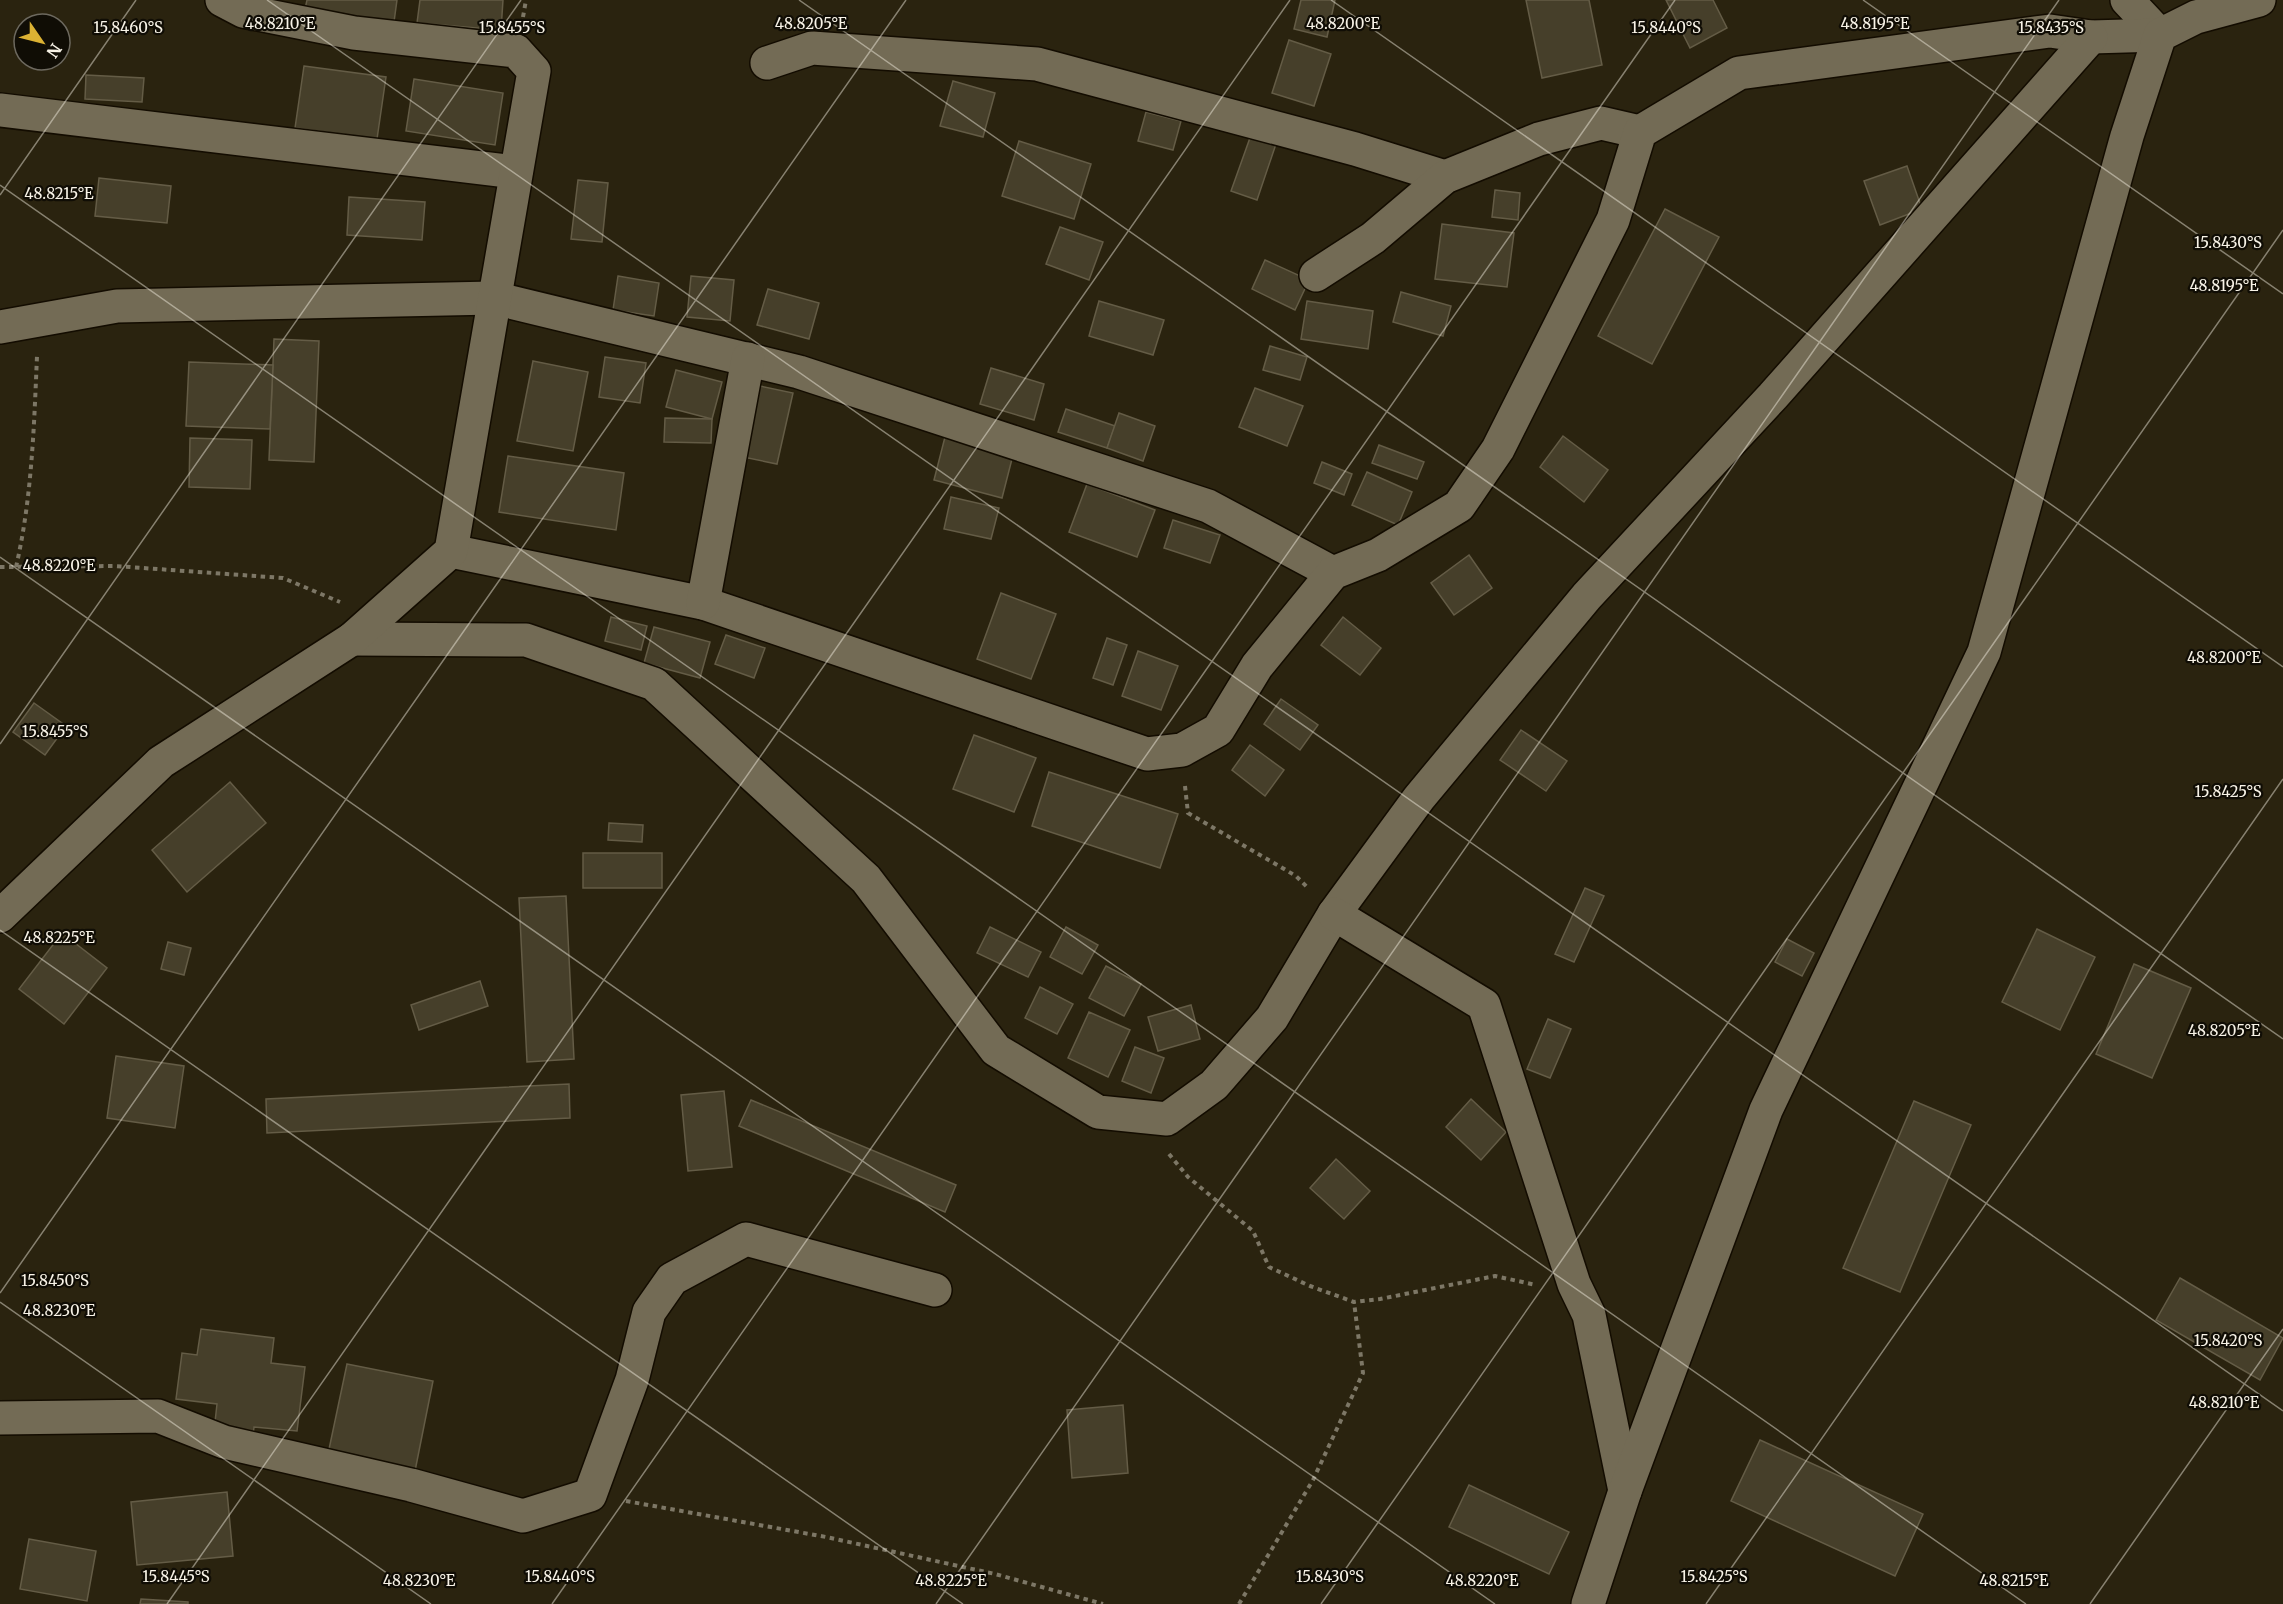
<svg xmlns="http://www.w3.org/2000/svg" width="2283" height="1604" font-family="Merriweather,serif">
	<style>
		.building { fill: #463f2a; stroke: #645c46; stroke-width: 1.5 }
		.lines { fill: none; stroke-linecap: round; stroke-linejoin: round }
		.minor-casing { stroke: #130c00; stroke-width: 36 }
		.secondary-casing { stroke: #130c00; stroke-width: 36 }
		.path { stroke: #7d7766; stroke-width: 4; stroke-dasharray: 4.5 4.5; stroke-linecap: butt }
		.minor { stroke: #736b55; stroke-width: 33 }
		.secondary { stroke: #736b55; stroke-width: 33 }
		.ticks { fill: none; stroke: #f8f3e7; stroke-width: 1.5; stroke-opacity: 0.45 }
		.ticks-label { font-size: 15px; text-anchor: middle; fill: #f8f3e7; stroke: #100d05; stroke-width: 4.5; stroke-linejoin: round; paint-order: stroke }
	</style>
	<rect width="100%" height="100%" fill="#2a230f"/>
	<g class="building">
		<path d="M 307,0 L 397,0 L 394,22 L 305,9 Z"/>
		<path d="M 420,0 L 503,0 L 501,30 L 417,23 Z"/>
		<path d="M 1301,0 L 1335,0 L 1327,37 L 1294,29 Z"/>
		<path d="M 1526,0 L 1589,0 L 1602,65 L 1542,78 Z"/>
		<path d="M 1666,0 L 1713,0 L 1727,28 L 1690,48 Z"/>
		<path d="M 1289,40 L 1331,54 L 1314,106 L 1272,93 Z"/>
		<path d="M 304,66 L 386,77 L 377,139 L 295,128 Z"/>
		<path d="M 86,75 L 144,78 L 142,102 L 85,99 Z"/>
		<path d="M 414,79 L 503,93 L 495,145 L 406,131 Z"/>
		<path d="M 953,81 L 995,93 L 983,137 L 940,126 Z"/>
		<path d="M 1146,112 L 1181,121 L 1173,150 L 1138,141 Z"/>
		<path d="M 1251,135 L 1276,144 L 1257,200 L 1231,191 Z"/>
		<path d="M 1019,141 L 1091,164 L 1074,219 L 1002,196 Z"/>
		<path d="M 1907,166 L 1922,209 L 1880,225 L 1864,181 Z"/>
		<path d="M 99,178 L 171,186 L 167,223 L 95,216 Z"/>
		<path d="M 578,180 L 608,183 L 602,242 L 571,239 Z"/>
		<path d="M 1495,190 L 1520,193 L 1518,220 L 1492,217 Z"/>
		<path d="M 349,197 L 425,202 L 422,240 L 347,235 Z"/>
		<path d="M 1665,209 L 1719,237 L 1652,364 L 1598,336 Z"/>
		<path d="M 1442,224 L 1514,233 L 1507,287 L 1435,279 Z"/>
		<path d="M 1060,227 L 1103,242 L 1089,280 L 1046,264 Z"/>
		<path d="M 1265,260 L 1309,280 L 1295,310 L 1252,289 Z"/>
		<path d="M 618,276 L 659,283 L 654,316 L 613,310 Z"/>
		<path d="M 691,276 L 734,280 L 730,321 L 687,317 Z"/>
		<path d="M 768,289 L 819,303 L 809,339 L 757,325 Z"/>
		<path d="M 1401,292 L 1451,306 L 1443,336 L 1393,322 Z"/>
		<path d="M 1099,301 L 1164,320 L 1153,355 L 1089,336 Z"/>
		<path d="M 1307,301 L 1373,311 L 1368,349 L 1301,339 Z"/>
		<path d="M 274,339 L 319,341 L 314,462 L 269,460 Z"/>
		<path d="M 1270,346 L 1307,357 L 1300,380 L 1263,370 Z"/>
		<path d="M 605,357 L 646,363 L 640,403 L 599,397 Z"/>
		<path d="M 533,361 L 588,372 L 573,451 L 517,441 Z"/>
		<path d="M 189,362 L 273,365 L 270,429 L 186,426 Z"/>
		<path d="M 991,368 L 1044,384 L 1034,420 L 980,404 Z"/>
		<path d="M 676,370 L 722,382 L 712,419 L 666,407 Z"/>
		<path d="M 760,386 L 793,393 L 777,464 L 743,457 Z"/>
		<path d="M 1255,388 L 1303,406 L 1287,446 L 1239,427 Z"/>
		<path d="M 1066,409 L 1115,426 L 1107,448 L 1058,432 Z"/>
		<path d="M 1119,413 L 1155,426 L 1143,461 L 1107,448 Z"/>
		<path d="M 665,418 L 712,419 L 711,443 L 664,442 Z"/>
		<path d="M 1563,436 L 1608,470 L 1584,502 L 1540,467 Z"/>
		<path d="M 945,437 L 1013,455 L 1002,498 L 934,480 Z"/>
		<path d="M 190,438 L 252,440 L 250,489 L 189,487 Z"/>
		<path d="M 1379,445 L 1424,462 L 1417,479 L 1372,463 Z"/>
		<path d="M 508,456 L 624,473 L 616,530 L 499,512 Z"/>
		<path d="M 1322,462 L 1352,474 L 1344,495 L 1314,483 Z"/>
		<path d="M 1367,472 L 1412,492 L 1398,525 L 1352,505 Z"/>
		<path d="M 1087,484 L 1155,510 L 1137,557 L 1069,532 Z"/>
		<path d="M 951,497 L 999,508 L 991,539 L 944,529 Z"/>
		<path d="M 1173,520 L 1220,535 L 1210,563 L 1164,548 Z"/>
		<path d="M 1469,555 L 1492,588 L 1454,615 L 1431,583 Z"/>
		<path d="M 1001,593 L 1056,614 L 1031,679 L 977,659 Z"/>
		<path d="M 611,617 L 647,626 L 641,650 L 605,641 Z"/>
		<path d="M 1343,617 L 1381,648 L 1360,675 L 1321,645 Z"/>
		<path d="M 654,627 L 710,642 L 700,678 L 644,663 Z"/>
		<path d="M 726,635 L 765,648 L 754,678 L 715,664 Z"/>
		<path d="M 1107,638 L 1127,645 L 1113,685 L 1093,678 Z"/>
		<path d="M 1138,651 L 1178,666 L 1161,710 L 1122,696 Z"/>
		<path d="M 1281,699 L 1318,725 L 1300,750 L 1264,724 Z"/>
		<path d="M 34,703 L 66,726 L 45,755 L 13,732 Z"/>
		<path d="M 1521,730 L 1567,761 L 1546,791 L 1500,760 Z"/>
		<path d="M 974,735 L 1036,758 L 1014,812 L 953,789 Z"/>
		<path d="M 1250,745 L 1284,770 L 1265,796 L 1232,770 Z"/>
		<path d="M 1049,772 L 1178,814 L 1160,868 L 1032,826 Z"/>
		<path d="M 230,782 L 266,823 L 187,892 L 152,850 Z"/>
		<path d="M 609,823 L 643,825 L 642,842 L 608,840 Z"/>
		<rect x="583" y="853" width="79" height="35"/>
		<path d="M 1585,888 L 1604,896 L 1574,962 L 1555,954 Z"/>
		<path d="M 566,896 L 574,1059 L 527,1062 L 519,898 Z"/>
		<path d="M 990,927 L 1041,952 L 1028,977 L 977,953 Z"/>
		<path d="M 1066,927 L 1098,945 L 1082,974 L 1050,957 Z"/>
		<path d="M 2037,929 L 2095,957 L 2060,1030 L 2002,1002 Z"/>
		<path d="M 62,933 L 107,968 L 64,1024 L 19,989 Z"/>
		<path d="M 1787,939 L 1814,953 L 1802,976 L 1775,962 Z"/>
		<path d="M 168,942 L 191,948 L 184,975 L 161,969 Z"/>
		<path d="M 2134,964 L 2191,988 L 2152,1078 L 2096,1054 Z"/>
		<path d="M 1106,966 L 1141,984 L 1124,1016 L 1089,998 Z"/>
		<path d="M 480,981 L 488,1006 L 419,1030 L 411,1005 Z"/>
		<path d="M 1040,987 L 1073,1004 L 1057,1034 L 1025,1018 Z"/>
		<path d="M 1191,1005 L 1200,1039 L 1158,1051 L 1148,1017 Z"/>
		<path d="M 1089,1012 L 1130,1030 L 1108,1077 L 1068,1058 Z"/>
		<path d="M 1548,1019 L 1571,1029 L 1550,1078 L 1527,1069 Z"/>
		<path d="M 1135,1047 L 1164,1058 L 1151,1093 L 1122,1081 Z"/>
		<path d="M 116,1056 L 184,1066 L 175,1128 L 107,1118 Z"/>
		<path d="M 569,1084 L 570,1118 L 267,1133 L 266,1099 Z"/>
		<path d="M 724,1091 L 732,1167 L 688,1171 L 681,1095 Z"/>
		<path d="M 1471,1099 L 1506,1132 L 1481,1160 L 1446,1127 Z"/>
		<path d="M 751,1100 L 956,1185 L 945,1212 L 739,1126 Z"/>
		<path d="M 1914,1101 L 1971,1125 L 1900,1292 L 1843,1268 Z"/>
		<path d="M 1336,1159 L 1370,1191 L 1344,1219 L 1310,1188 Z"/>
		<path d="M 2180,1278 L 2283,1338 L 2260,1380 L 2156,1320 Z"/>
		<path d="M 201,1329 L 274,1338 L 271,1363 L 305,1367 L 297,1431 L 254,1427 L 253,1436 L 214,1431 L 217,1404 L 176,1399 L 182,1353 L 197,1355 Z"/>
		<path d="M 347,1364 L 433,1381 L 415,1471 L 328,1454 Z"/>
		<path d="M 1123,1405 L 1128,1473 L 1072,1478 L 1067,1410 Z"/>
		<path d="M 1760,1440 L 1923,1514 L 1895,1576 L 1731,1501 Z"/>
		<path d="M 1469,1485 L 1569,1532 L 1549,1574 L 1449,1527 Z"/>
		<path d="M 227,1492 L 233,1556 L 137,1565 L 131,1502 Z"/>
		<path d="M 29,1539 L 96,1551 L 87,1601 L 20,1589 Z"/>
		<path d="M 141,1599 L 188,1602 L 188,1604 L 140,1604 Z"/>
	</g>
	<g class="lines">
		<defs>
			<g id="minor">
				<path d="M 2127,0 L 2160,35"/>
				<path d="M 767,63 L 812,48 L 1037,64 L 1355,149 L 1445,177"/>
				<path d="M 0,110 L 516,172"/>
				<path d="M 1316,275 L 1373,238 L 1445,177 L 1539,139 L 1601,123 L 1640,132"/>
				<path d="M 0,327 L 117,306 L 494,298 L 799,372 L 1208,506 L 1333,573"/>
				<path d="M 451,551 L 703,603 L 1147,754 L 1182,750 L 1218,730 L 1257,666 L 1333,573 L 1378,555 L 1459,506 L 1498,449 L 1613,220 L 1640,132 L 1739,73 L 2050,31 L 2091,37 L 2160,35"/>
				<path d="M 703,603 L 748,359"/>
				<path d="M 352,639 L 526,640 L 654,684 L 866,879 L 996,1050 L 1098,1112 L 1167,1119 L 1214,1085 L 1272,1018 L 1334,914 L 1419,798 L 1587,596 L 1773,396 L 2091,37"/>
				<path d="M 1334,914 L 1484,1005 L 1574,1284 L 1589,1315 L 1625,1491"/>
				<path d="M 0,916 L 161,762 L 352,639 L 451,551 L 534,71 L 516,51 L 354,33 L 243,11 L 222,0"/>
				<path d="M 0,1418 L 158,1416 L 224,1442 L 411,1485 L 523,1516 L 590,1495 L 632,1380 L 649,1312 L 672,1279 L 746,1239 L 935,1290"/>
			</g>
			<path id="secondary" d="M 1588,1604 L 1625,1491 L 1766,1110 L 1984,652 L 2127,136 L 2160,35 L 2196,17 L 2259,0"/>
		</defs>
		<use href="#minor" class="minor-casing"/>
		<use href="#secondary" class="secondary-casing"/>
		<g class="path">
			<path d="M 523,17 L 526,0"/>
			<path d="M 0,567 L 115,566 L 283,578 L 340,602"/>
			<path d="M 16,567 C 32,498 34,426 37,356"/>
			<path d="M 1185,786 L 1188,813 L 1296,876 L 1308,888"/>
			<path d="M 1169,1154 L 1188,1177 L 1253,1231 L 1269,1267 L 1310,1286 L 1354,1302 L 1380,1299 L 1495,1276 L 1536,1285"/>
			<path d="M 626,1501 L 826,1537 L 995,1574 L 1103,1604"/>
			<path d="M 1239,1604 L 1313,1480 L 1363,1373 L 1354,1302"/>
		</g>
		<use href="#minor" class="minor"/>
		<use href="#secondary" class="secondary"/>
	</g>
	<path class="ticks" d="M 267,0 L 2283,1411M 799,0 L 2283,1039M 1331,0 L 2283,667M 1863,0 L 2283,294M 0,185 L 2026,1604M 0,195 L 136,0M 0,557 L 1495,1604M 0,744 L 521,0M 0,930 L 963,1604M 0,1293 L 906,0M 0,1302 L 431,1604M 167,1604 L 1290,0M 552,1604 L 1675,0M 936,1604 L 2059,0M 1321,1604 L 2283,230M 1706,1604 L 2283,779M 2090,1604 L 2283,1329"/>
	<g class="ticks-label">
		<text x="1875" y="29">48.8195°E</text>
		<text x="280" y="29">48.8210°E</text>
		<text x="811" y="29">48.8205°E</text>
		<text x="1343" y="29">48.8200°E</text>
		<text x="128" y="33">15.8460°S</text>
		<text x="512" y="33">15.8455°S</text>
		<text x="1666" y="33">15.8440°S</text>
		<text x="2051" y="33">15.8435°S</text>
		<text x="59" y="199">48.8215°E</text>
		<text x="2228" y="248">15.8430°S</text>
		<text x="2224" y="291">48.8195°E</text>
		<text x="59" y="571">48.8220°E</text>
		<text x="2224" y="663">48.8200°E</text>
		<text x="55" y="737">15.8455°S</text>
		<text x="2228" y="797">15.8425°S</text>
		<text x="59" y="943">48.8225°E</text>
		<text x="2224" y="1036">48.8205°E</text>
		<text x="55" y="1286">15.8450°S</text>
		<text x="59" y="1316">48.8230°E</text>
		<text x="2228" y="1346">15.8420°S</text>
		<text x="2224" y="1408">48.8210°E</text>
		<text x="176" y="1582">15.8445°S</text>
		<text x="560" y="1582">15.8440°S</text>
		<text x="1330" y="1582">15.8430°S</text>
		<text x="1714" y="1582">15.8425°S</text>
		<text x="419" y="1586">48.8230°E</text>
		<text x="951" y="1586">48.8225°E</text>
		<text x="1482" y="1586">48.8220°E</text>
		<text x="2014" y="1586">48.8215°E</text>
	</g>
	<g transform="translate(42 42) rotate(125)"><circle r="28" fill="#100d05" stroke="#6d695f" stroke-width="1.5"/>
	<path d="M0-4.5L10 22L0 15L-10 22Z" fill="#dcb233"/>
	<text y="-9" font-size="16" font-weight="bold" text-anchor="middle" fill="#f8f3e7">N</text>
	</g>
</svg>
